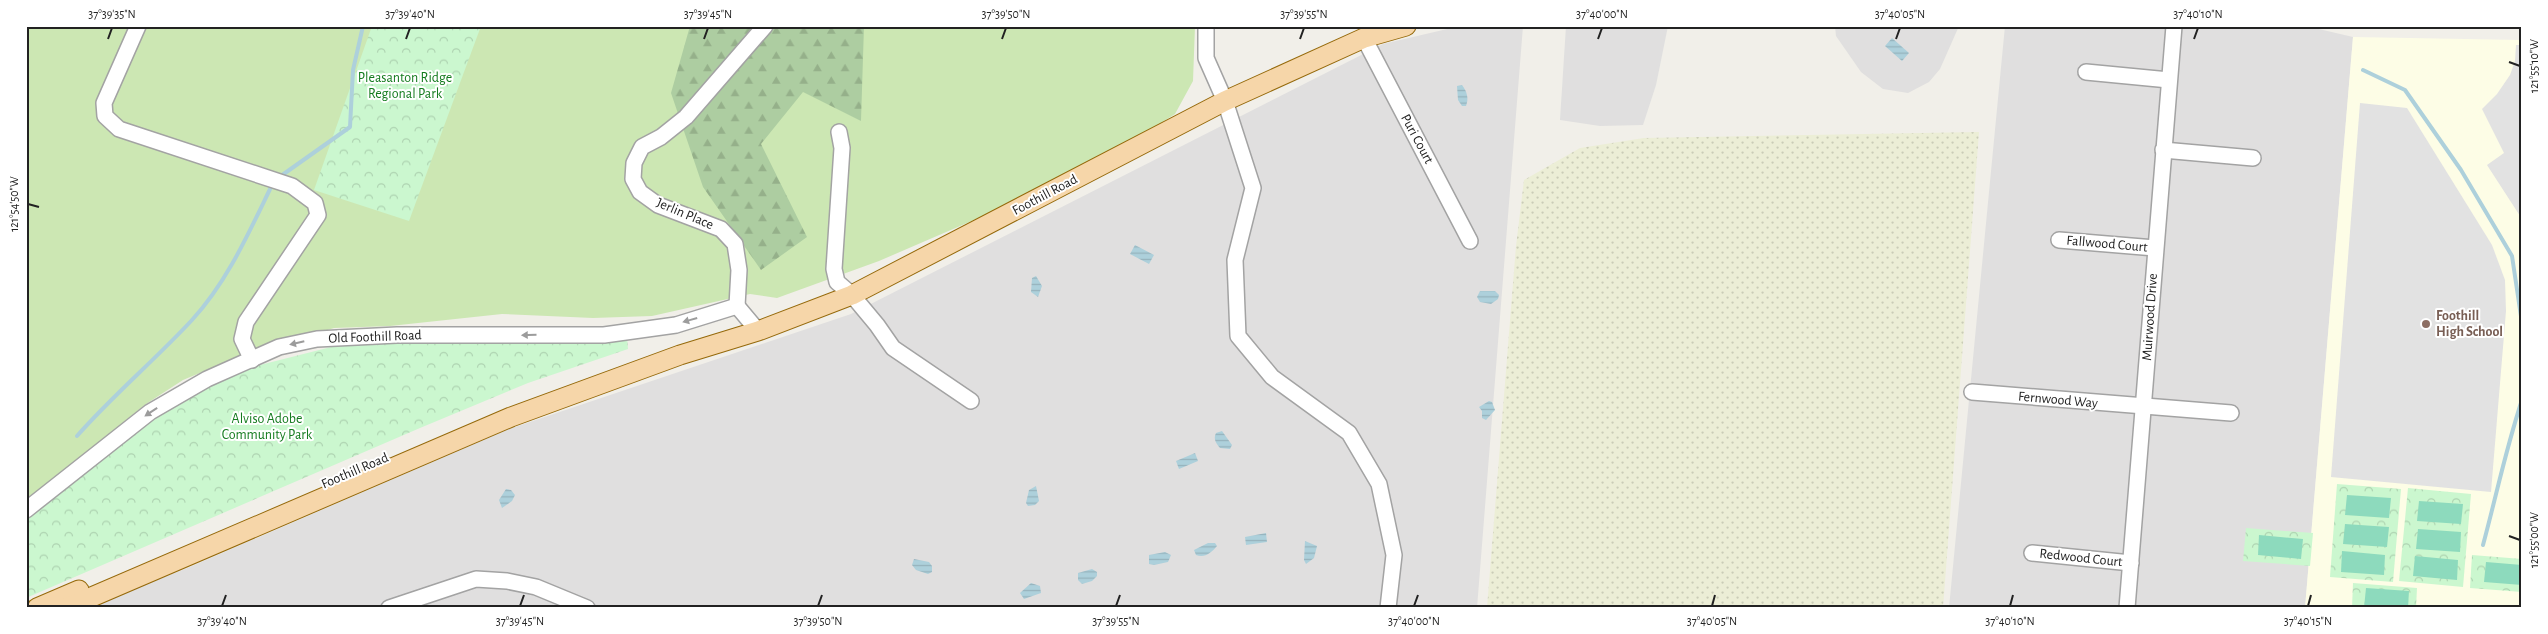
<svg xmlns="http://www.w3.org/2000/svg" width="2548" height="634" font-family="'Alegreya Sans',sans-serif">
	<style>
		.residential { fill: #e0dfdf }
		.education { fill: #fdfde6 }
		.farmland { fill: url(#farmland-dots) }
		.grass { fill: #cce7b3 }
		.forest { fill: url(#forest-firs) }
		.park { fill: url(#park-crowns) }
		.pitch { fill: #8ddabd }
		.parking { fill: #e2e2e2 }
		.water { fill: url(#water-rules) }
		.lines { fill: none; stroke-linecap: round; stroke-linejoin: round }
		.stream { stroke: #add0db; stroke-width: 4 }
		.minor-casing { stroke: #a3a3a3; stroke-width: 18 }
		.major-casing { stroke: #95690a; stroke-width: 21 }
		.minor { stroke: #fff; stroke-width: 15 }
		.major { stroke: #f6d6a9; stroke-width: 19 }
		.oneway { fill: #9c9c9c }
		.ticks { fill: none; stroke: #222; stroke-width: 2 }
		.education-dot { fill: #8d6e63; stroke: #fff; stroke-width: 2 }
		.labels { text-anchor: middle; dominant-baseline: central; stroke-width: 4; stroke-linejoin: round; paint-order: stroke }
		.park-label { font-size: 14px; fill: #147b1e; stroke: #fff }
		.street-label { font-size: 14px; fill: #222; stroke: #fff }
		.education-label { font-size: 14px; font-weight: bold; fill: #785e54; stroke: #fff; text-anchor: start }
		.neatline { fill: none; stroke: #222; stroke-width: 2 }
		.ticks-label { font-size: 12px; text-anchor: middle; fill: #222 }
	</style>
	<defs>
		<pattern id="farmland-dots" width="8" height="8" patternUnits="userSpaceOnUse" patternTransform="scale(1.25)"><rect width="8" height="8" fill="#eceed6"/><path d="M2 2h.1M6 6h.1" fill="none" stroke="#caccb7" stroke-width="1.8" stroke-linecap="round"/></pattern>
		<pattern id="forest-firs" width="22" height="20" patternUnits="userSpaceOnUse" patternTransform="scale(1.25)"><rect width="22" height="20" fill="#adcda1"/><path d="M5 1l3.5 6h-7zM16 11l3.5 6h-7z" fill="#95b08a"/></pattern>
		<pattern id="park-crowns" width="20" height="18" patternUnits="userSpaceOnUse" patternTransform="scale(1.25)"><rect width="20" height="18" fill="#cbf7cf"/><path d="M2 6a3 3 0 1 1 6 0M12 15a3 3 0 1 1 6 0" fill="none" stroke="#aed3b1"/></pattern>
		<pattern id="water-rules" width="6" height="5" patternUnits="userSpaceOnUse" patternTransform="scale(1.25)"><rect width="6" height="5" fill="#add0db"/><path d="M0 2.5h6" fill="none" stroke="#95b2bc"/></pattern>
	</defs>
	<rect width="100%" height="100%" fill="#f1efe9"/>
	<g class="residential">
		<path d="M 1460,26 L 1523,26 L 1477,608 L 86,608 L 185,569 L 509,429 L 851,314 L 1383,44 Z"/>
		<path d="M 1566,26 L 1668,26 L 1656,85 L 1643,125 L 1600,126 L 1560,120 Z"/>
		<path d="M 1835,26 L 1959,26 L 1940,69 L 1929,82 L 1908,93 L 1883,89 L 1861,72 L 1836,36 Z"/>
		<path d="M 2005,26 L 2306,26 L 2353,37 L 2305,608 L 1949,608 Z"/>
	</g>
	<path class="education" d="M 2353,37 L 2522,40 L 2522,608 L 2305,608 Z"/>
	<path class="farmland" d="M 1979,132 L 1943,608 L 1487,608 L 1516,246 L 1524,180 L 1580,148 L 1644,138 Z"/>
	<path class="grass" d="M 26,26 L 1195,26 L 1193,81 L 1175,114 L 1147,132 L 1032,195 L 879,261 L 777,298 L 750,294 L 652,316 L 593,318 L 502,314 L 390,326 L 334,328 L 231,360 L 183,380 L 146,404 L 26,501 Z"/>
	<path class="forest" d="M 690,26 L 864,26 L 861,121 L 803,92 L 761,144 L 807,237 L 761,270 L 703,187 L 671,93 Z"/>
	<g class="park">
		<path d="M 372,26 L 481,26 L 409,221 L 314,190 Z"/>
		<path d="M 627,337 L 628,349 L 528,383 L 420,428 L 26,598 L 26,518 L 153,419 L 181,400 L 248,368 L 343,344 Z"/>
		<path d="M 2337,484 L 2401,489 L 2393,582 L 2330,577 Z"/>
		<path d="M 2408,488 L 2471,494 L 2463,587 L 2399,581 Z"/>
		<path d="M 2246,528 L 2313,533 L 2310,566 L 2243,561 Z"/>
		<path d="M 2472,555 L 2522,559 L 2522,592 L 2470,588 Z"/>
		<path d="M 2353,583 L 2417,588 L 2416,608 L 2352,608 Z"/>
	</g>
	<g class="pitch">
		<path d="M 2347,495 L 2391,498 L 2389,518 L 2345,515 Z"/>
		<path d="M 2419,501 L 2463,504 L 2461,524 L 2417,521 Z"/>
		<path d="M 2345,524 L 2389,527 L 2387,547 L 2343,544 Z"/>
		<path d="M 2418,529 L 2461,532 L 2460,552 L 2416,549 Z"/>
		<path d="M 2259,535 L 2303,539 L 2301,559 L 2258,555 Z"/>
		<path d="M 2342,551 L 2385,555 L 2384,575 L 2341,572 Z"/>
		<path d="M 2415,556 L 2458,560 L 2457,580 L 2413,576 Z"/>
		<path d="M 2486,562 L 2522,565 L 2522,585 L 2484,582 Z"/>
		<path d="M 2366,588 L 2409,591 L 2408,608 L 2364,608 Z"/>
	</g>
	<g class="parking">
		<path d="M 2516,45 L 2522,45 L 2522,219 L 2487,165 L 2504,153 L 2482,109 L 2497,94 L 2510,75 L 2515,61 Z"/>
		<path d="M 2360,103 L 2407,108 L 2492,245 L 2505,280 L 2506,311 L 2491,492 L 2331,477 Z"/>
	</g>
	<g class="water">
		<path d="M 1892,38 L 1909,53 L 1902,61 L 1885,46 Z"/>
		<path d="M 1462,85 C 1467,92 1469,98 1466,106 L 1462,106 L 1458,100 L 1457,86 Z"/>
		<path d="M 1135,245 L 1154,255 L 1149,264 L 1130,254 Z"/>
		<path d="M 1036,276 L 1042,286 L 1038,297 L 1031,292 L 1032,278 Z"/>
		<path d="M 1480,291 L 1495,291 L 1499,295 L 1498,299 L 1491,304 L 1480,302 L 1477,297 Z"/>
		<path d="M 1489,401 L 1492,402 L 1495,410 L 1486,420 L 1482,418 L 1482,411 L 1479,407 Z"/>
		<path d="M 1222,431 L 1232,445 L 1230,449 L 1220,448 C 1216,443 1213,439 1216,433 Z"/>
		<path d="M 1195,453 L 1198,461 L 1179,469 L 1176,461 Z"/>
		<path d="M 1036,486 L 1039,501 L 1035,505 L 1028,506 L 1026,503 L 1029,490 Z"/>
		<path d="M 506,489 L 511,490 L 515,495 L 512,501 L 502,508 L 499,500 Z"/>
		<path d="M 1266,533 L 1267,542 L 1246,545 L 1245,537 Z"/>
		<path d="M 1305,541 L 1317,546 L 1314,558 L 1306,564 L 1304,560 Z"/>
		<path d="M 1208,543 L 1215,543 L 1217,546 C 1211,553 1205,558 1196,555 L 1194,550 Z"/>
		<path d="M 1165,552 L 1171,555 L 1168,562 L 1154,565 L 1149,564 L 1149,555 Z"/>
		<path d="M 914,559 L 929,562 L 932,566 L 932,572 L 928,574 L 916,570 L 912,565 Z"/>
		<path d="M 1092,569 L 1097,572 L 1097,576 L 1092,581 L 1082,584 L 1078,580 L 1078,573 Z"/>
		<path d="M 1031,583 L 1040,586 L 1041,593 L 1024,599 L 1020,593 Z"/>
	</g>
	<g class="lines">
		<g class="stream">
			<path d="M 2363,70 L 2405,90 L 2461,170 L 2512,256 L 2522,323"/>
			<path d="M 278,178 L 350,127 L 353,70 L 363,26"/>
			<path d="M 77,436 C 113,395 155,360 192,320 C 228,281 250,230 273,183"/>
			<path d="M 2483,545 C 2496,497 2506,448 2522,400"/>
		</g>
		<defs>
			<g id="minor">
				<path d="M 138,26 L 104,103 L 105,116 L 119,129 L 292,186 L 315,203 L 318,215 L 246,322 L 242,339 L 252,360"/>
				<path d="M 1206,26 L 1206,58 L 1225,101 L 1253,188 L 1235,260 L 1238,336 L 1272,377 L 1349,433 L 1379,484 L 1394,555 L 1388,608"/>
				<path d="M 1364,38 L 1470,241"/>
				<path d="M 2086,72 L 2169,80"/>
				<path d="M 839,132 L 842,148 L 834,269 L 837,282 L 852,295 L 877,325 L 893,348 L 971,401"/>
				<path d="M 2163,150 L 2253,158"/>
				<path d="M 2059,240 L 2155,248"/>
				<path d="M 737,306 L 739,270 L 735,244 L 721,229 L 658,205 L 640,192 L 633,179 L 634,163 L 642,147 L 661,137 L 686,117 L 765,26"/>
				<path d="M 737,306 L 758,331"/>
				<path d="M 1972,392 L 2231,413"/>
				<path d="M 26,510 L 150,412 L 207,379 L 279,347 L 317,339 L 397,335 L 604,335 L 676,325 L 737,306"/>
				<path d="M 2032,553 L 2131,563"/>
				<path d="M 389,608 L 476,579 L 507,581 L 536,587 L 587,608"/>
				<path d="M 2127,608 L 2174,26"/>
			</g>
			<g id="major">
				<path d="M 37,608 L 79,590"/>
				<path d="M 66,608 L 511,417 L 680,355 L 758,331 L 852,295 L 1225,101 L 1364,38 L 1406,26"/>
			</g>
		</defs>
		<use href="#minor" class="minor-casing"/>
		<use href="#major" class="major-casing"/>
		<use href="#minor" class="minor"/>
		<use href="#major" class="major"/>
	</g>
	<defs><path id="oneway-solid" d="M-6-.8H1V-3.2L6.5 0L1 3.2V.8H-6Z" transform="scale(1.25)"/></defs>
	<g class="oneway">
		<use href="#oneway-solid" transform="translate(690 320) rotate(164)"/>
		<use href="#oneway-solid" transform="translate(529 335) rotate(179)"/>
		<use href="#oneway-solid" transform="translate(297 343) rotate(167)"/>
		<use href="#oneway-solid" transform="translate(151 412) rotate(146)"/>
	</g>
	<path class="ticks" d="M 108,39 L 112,28M 406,39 L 410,28M 704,39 L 708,28M 1002,39 L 1006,28M 1300,39 L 1304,28M 1598,39 L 1602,28M 1896,39 L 1900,28M 2194,39 L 2198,28M 2509,62 L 2520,66M 28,204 L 39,207M 2509,536 L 2520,540M 222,606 L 226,595M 520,606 L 524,595M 818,606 L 822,595M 1116,606 L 1120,595M 1414,606 L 1418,595M 1712,606 L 1715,595M 2010,606 L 2013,595M 2308,606 L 2311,595"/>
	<circle class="education-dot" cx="2426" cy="324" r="5"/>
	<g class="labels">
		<g class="park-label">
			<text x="405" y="78">Pleasanton Ridge<tspan x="405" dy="16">Regional Park</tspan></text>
			<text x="267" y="419">Alviso Adobe<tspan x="267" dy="16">Community Park</tspan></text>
		</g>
		<g class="street-label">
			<text transform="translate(1417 139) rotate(62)">Puri Court</text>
			<text transform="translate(1045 195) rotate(-28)">Foothill Road</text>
			<text transform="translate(685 214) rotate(23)">Jerlin Place</text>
			<text transform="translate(2107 244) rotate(5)">Fallwood Court</text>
			<text transform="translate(2150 317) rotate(-86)">Muirwood Drive</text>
			<text transform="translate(375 337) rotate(-2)">Old Foothill Road</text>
			<text transform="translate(2058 400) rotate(5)">Fernwood Way</text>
			<text transform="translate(355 471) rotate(-23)">Foothill Road</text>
			<text transform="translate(2081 558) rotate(6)">Redwood Court</text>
		</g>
		<g class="education-label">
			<text x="2436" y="316">Foothill<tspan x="2436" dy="16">High School</tspan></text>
		</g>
	</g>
	<rect width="2548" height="634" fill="none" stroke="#ffffff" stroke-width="55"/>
	<rect x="28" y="28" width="2492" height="578" class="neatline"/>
	<g class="ticks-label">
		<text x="112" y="18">37°39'35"N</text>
		<text x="410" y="18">37°39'40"N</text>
		<text x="708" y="18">37°39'45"N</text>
		<text x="1006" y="18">37°39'50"N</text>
		<text x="1304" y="18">37°39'55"N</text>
		<text x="1602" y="18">37°40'00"N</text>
		<text x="1900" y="18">37°40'05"N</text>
		<text x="2198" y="18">37°40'10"N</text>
		<text transform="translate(2534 66) rotate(-90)" y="4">121°55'10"W</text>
		<text transform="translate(14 204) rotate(-90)" y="4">121°54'50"W</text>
		<text transform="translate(2534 540) rotate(-90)" y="4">121°55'00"W</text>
		<text x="222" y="625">37°39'40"N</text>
		<text x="520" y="625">37°39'45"N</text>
		<text x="818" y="625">37°39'50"N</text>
		<text x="1116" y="625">37°39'55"N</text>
		<text x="1414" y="625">37°40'00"N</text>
		<text x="1712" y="625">37°40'05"N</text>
		<text x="2010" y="625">37°40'10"N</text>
		<text x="2308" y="625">37°40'15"N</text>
	</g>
</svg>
